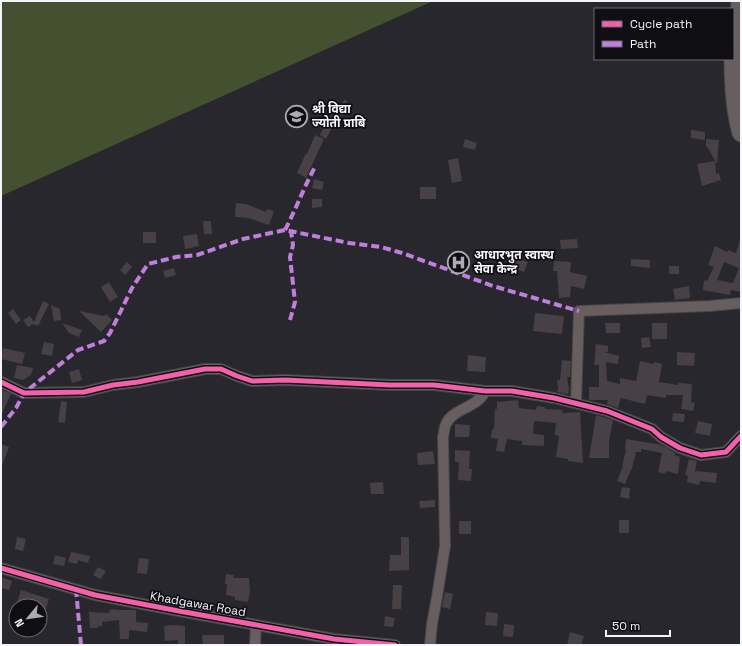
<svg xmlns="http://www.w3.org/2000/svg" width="742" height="646" font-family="'Space Grotesk','Noto Sans Devanagari',sans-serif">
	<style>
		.forest { fill: #445131 }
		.building { fill: #474045; fill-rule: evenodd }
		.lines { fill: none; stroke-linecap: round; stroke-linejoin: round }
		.minor-casing { stroke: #454549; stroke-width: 12 }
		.trunk-casing { stroke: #454549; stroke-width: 19 }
		.minor { stroke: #685e5e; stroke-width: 10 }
		.trunk { stroke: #665e5f; stroke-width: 17 }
		.quiet { stroke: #c07fdc; stroke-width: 4; stroke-dasharray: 8 4; stroke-linecap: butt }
		.cycleway-casing { stroke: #0e0e13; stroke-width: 8 }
		.cycleway { stroke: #f560ab; stroke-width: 5 }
		.labels { text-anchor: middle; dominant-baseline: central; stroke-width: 3.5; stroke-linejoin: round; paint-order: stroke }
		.poi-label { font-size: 12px; font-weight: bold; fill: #f4f4fb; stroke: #0e0e13; text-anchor: start }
		.street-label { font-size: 12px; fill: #f4f4fb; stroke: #0e0e13 }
	</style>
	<rect width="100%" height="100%" fill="#27272d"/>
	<path class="forest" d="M 1,1 L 433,1 L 1,196 Z"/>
	<g class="building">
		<path d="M 345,99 L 350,106 L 331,130 L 326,139 L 320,135 L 326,122 Z"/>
		<path d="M 691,130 L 705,132 L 705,140 L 691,138 Z"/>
		<path d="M 315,135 L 324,139 L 306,178 L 297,173 L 306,153 L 307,154 Z"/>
		<path d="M 465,139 L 477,143 L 475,150 L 463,147 Z"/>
		<path d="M 706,139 L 719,140 L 717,164 L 708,148 L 706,147 Z"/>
		<path d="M 458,158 L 462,181 L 452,183 L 448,160 Z"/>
		<path d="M 715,161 L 716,174 L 719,173 L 721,180 L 702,186 L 697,164 Z"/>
		<path d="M 314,179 L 324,182 L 322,190 L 312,188 Z"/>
		<rect x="420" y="187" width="16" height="12"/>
		<path d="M 312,199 L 322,199 L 322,207 L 312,208 Z"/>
		<path d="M 236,203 L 246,204 L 266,212 L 267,209 L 274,211 L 269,225 L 248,218 L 235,217 Z"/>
		<path d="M 203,221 L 211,221 L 212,234 L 204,234 Z"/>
		<rect x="143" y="232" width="13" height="11"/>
		<path d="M 197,234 L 199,246 L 185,249 L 183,236 Z"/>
		<path d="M 577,239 L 578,248 L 561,249 L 560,240 Z"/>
		<path d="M 740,240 L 741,241 L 741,292 L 731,290 L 730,295 L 703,290 L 704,280 L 707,281 L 714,267 L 708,265 L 715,246 L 727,252 L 728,250 L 736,253 ZM 724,262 L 739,268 L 733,283 L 717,280 Z"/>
		<path d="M 513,257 L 528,262 L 524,272 L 510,267 Z"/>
		<path d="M 631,259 L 650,260 L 650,268 L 631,266 Z"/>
		<path d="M 554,261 L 571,262 L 570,272 L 587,276 L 584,289 L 571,286 L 570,297 L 559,298 L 557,271 L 553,271 Z"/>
		<path d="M 127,262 L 132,267 L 125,275 L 120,270 Z"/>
		<rect x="669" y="266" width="10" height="8"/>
		<path d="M 174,268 L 176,275 L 165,278 L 163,271 Z"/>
		<path d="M 109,282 L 118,297 L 110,302 L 101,287 Z"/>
		<path d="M 689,286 L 690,298 L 675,300 L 673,289 Z"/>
		<path d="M 43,301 L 49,304 L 38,326 L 33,324 L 28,327 L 23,320 L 30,316 L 34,322 Z"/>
		<path d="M 51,305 L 60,309 L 61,320 L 54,321 Z"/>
		<path d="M 13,309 L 21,320 L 16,324 L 8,313 Z"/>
		<path d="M 79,311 L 104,316 L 106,314 L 112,320 L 101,332 Z"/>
		<path d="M 535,313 L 564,316 L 562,334 L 533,331 Z"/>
		<path d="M 62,323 L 82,330 L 79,337 L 69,333 Z"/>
		<path d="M 605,323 L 620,323 L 620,333 L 606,333 Z"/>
		<rect x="652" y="323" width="15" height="16"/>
		<path d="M 649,337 L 651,347 L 642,348 L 641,338 Z"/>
		<path d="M 44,342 L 54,344 L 52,356 L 41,354 Z"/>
		<path d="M 596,344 L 608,346 L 608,352 L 604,352 L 619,356 L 618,364 L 606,362 L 607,381 L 620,384 L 620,378 L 636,381 L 640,361 L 654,364 L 654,362 L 662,364 L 659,382 L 678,385 L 678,383 L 692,384 L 691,402 L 695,403 L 693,411 L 681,409 L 683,395 L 666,395 L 666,398 L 647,395 L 645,404 L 621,398 L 618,408 L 607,404 L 608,400 L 589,400 L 589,387 L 599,387 L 599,365 L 594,365 Z"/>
		<path d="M 3,348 L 25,353 L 22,364 L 1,359 Z"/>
		<path d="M 677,352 L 695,353 L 694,366 L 677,365 Z"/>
		<path d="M 468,355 L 486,357 L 485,372 L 467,371 Z"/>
		<path d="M 562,360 L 571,361 L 570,377 L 567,377 L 569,389 L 568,394 L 557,392 L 558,389 L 557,380 L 560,380 Z"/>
		<path d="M 17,365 L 33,368 L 31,375 L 23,380 L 14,378 Z"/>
		<path d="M 79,369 L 82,380 L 72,383 L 69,372 Z"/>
		<path d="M 2,390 L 11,394 L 1,416 L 1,393 Z"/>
		<path d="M 518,400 L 519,408 L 536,410 L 537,406 L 545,407 L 545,409 L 563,410 L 562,413 L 580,412 L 583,463 L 568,461 L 568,459 L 556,457 L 559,436 L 555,435 L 556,423 L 534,421 L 533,434 L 544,435 L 544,446 L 522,445 L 522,441 L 507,439 L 504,452 L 496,451 L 498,439 L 491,438 L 492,429 L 494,429 L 495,409 L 497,409 L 497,402 Z"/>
		<path d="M 61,401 L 67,402 L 65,423 L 58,422 Z"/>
		<path d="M 673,413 L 685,414 L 684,422 L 672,421 Z"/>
		<path d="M 596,415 L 613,420 L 609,441 L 609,458 L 589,458 Z"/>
		<path d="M 698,421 L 712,424 L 710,436 L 695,433 Z"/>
		<path d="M 455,424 L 470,425 L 469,437 L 455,437 Z"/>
		<path d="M 626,439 L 662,445 L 661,446 L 666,447 L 675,453 L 675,455 L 680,457 L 678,474 L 666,471 L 665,474 L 658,472 L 662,453 L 641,449 L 641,452 L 636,452 L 632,468 L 625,484 L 617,481 L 623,466 L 622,466 L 626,450 L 625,450 Z"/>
		<path d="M 1,444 L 9,447 L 2,466 L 1,466 Z"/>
		<path d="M 455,450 L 470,451 L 469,469 L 472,469 L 471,481 L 458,480 L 459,462 L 455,462 Z"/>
		<path d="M 433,451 L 435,464 L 418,465 L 417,453 Z"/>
		<path d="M 689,459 L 697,461 L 695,471 L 717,473 L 716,483 L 700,481 L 699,485 L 687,482 L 688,476 L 685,475 Z"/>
		<path d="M 383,482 L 384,494 L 371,494 L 370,483 Z"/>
		<path d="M 622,487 L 630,488 L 629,499 L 620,497 Z"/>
		<path d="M 435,500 L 435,507 L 420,508 L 419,501 Z"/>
		<rect x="619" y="520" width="10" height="13"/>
		<rect x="459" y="521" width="12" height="13"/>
		<path d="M 17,537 L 26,539 L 23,551 L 15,549 Z"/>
		<path d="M 401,537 L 409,537 L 409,570 L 389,571 L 390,555 L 401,555 Z"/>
		<path d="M 71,552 L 90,556 L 88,563 L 78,560 L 77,564 L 68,562 Z"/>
		<path d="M 55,555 L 66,558 L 64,566 L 53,564 Z"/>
		<path d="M 139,558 L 149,559 L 147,574 L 137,573 Z"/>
		<path d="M 98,567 L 106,571 L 101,579 L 93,575 Z"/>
		<path d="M 226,574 L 234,575 L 233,578 L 249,578 L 250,591 L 248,602 L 235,600 L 235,597 L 226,595 L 227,584 L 225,584 Z"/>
		<path d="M 1,577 L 12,581 L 9,590 L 1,588 Z"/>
		<path d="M 393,585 L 402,585 L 401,609 L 392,609 Z"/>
		<path d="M 21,590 L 49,599 L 42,622 L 40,621 L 40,606 L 16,606 Z"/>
		<path d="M 445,592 L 453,594 L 450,609 L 442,607 Z"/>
		<path d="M 116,609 L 116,610 L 136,610 L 136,622 L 148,623 L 147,632 L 129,630 L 129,639 L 120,639 L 119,620 L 102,622 L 102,626 L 98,626 L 98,628 L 90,628 L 89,612 L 110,613 L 109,610 Z"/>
		<path d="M 486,612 L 498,613 L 497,626 L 485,625 Z"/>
		<path d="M 385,616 L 395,618 L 393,627 L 384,626 Z"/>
		<path d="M 504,624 L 514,625 L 513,637 L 503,636 Z"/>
		<path d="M 173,625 L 185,626 L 185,645 L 178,645 L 178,640 L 165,641 L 164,626 Z"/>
		<path d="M 570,632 L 584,636 L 581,645 L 567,645 Z"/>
		<path d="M 202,635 L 224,635 L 224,645 L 203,645 Z"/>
	</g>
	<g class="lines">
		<defs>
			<g id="minor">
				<path d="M 1,382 L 24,393 L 84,392 L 113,385 L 138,382 L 205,369 L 221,369 L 237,376 L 252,381 L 285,380 L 390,385 L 434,385 L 485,391 L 512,391 L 554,398 L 607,411 L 652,429 L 661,437 L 680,448 L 701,455 L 726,452 L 741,436"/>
				<path d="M 576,403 L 579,311 L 710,306 L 741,303"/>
				<path d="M 1,568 L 95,595 L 179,611 L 334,639 L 395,645"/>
				<path d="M 255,645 L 256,625"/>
				<path d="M 430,645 L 432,624 L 437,597 L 445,546 L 443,437 C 444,433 444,428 446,424 C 453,408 478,408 485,391"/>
			</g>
			<g id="trunk">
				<path d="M 733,55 L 737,33 L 740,1"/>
				<path d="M 733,59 C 733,84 734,109 741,133"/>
			</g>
		</defs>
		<use href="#minor" class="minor-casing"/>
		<use href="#trunk" class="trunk-casing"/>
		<use href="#minor" class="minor"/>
		<use href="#trunk" class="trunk"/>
		<g class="quiet">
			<path d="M 285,230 C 296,209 304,187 315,167"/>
			<path d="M 290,320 L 295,302 L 290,257 L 293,245 L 291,231"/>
			<path d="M 1,427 L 16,408 L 24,393 L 78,350 L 104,341 L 110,333 L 132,288 L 148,264 L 176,257 L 197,255 L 243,239 L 285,230 L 349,243 L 381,247 L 402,253 L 493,286 L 579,311"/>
			<path d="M 76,589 L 81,645"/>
		</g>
		<defs>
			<g id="cycleway">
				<path d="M 1,382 L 24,393 L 84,392 L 113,385 L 138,382 L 205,369 L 221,369 L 237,376 L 252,381 L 285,380 L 390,385 L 434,385 L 485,391 L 512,391 L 554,398 L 607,411 L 652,429 L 661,437 L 680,448 L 701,455 L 726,452 L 741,436"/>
				<path d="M 1,568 L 95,595 L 179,611 L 334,639 L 395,645"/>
			</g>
		</defs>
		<use href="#cycleway" class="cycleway-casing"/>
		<use href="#cycleway" class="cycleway"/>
	</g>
	<defs>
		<symbol id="school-ring" viewBox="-11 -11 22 22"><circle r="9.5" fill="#0e0e13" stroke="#acacb3" stroke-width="1.5"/><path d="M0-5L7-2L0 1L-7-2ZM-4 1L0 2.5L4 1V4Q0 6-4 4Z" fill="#acacb3"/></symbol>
		<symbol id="hospital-ring" viewBox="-11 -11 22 22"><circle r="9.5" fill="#0e0e13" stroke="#acacb3" stroke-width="1.5"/><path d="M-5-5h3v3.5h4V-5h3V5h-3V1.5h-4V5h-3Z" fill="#acacb3"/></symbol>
	</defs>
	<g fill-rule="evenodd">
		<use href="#school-ring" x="284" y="104" width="25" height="25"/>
		<use href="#hospital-ring" x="446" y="250" width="25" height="25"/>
	</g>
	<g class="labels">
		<g class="poi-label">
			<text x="312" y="109">श्री विद्या<tspan x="312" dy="14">ज्योती प्राबि</tspan></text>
			<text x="474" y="255">आधारभुत स्वास्थ<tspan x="474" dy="14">सेवा केन्द्र</tspan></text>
		</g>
		<g class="street-label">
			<text transform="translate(198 604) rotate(10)">Khadgawar Road</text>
		</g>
	</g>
	<rect width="742" height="646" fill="none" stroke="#f4f4fb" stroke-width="4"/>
	<rect x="594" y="8" width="140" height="52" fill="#0e0e13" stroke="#6a6a70"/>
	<rect x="602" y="21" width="20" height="6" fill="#f560ab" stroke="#6a6a70"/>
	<text x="630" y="28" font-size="12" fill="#f4f4fb">Cycle path</text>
	<rect x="602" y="41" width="20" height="6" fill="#c07fdc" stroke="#6a6a70"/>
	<text x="630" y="48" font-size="12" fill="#f4f4fb">Path</text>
	<g transform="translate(28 618) rotate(241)"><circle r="19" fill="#0e0e13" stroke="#6a6a70"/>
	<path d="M0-3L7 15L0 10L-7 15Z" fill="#acacb3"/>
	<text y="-6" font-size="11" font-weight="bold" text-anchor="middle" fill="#f4f4fb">N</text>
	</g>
	<path d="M606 630v6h64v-6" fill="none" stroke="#f4f4fb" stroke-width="2"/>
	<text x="612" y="630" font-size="12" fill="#f4f4fb" stroke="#0e0e13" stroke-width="3" paint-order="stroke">50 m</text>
</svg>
